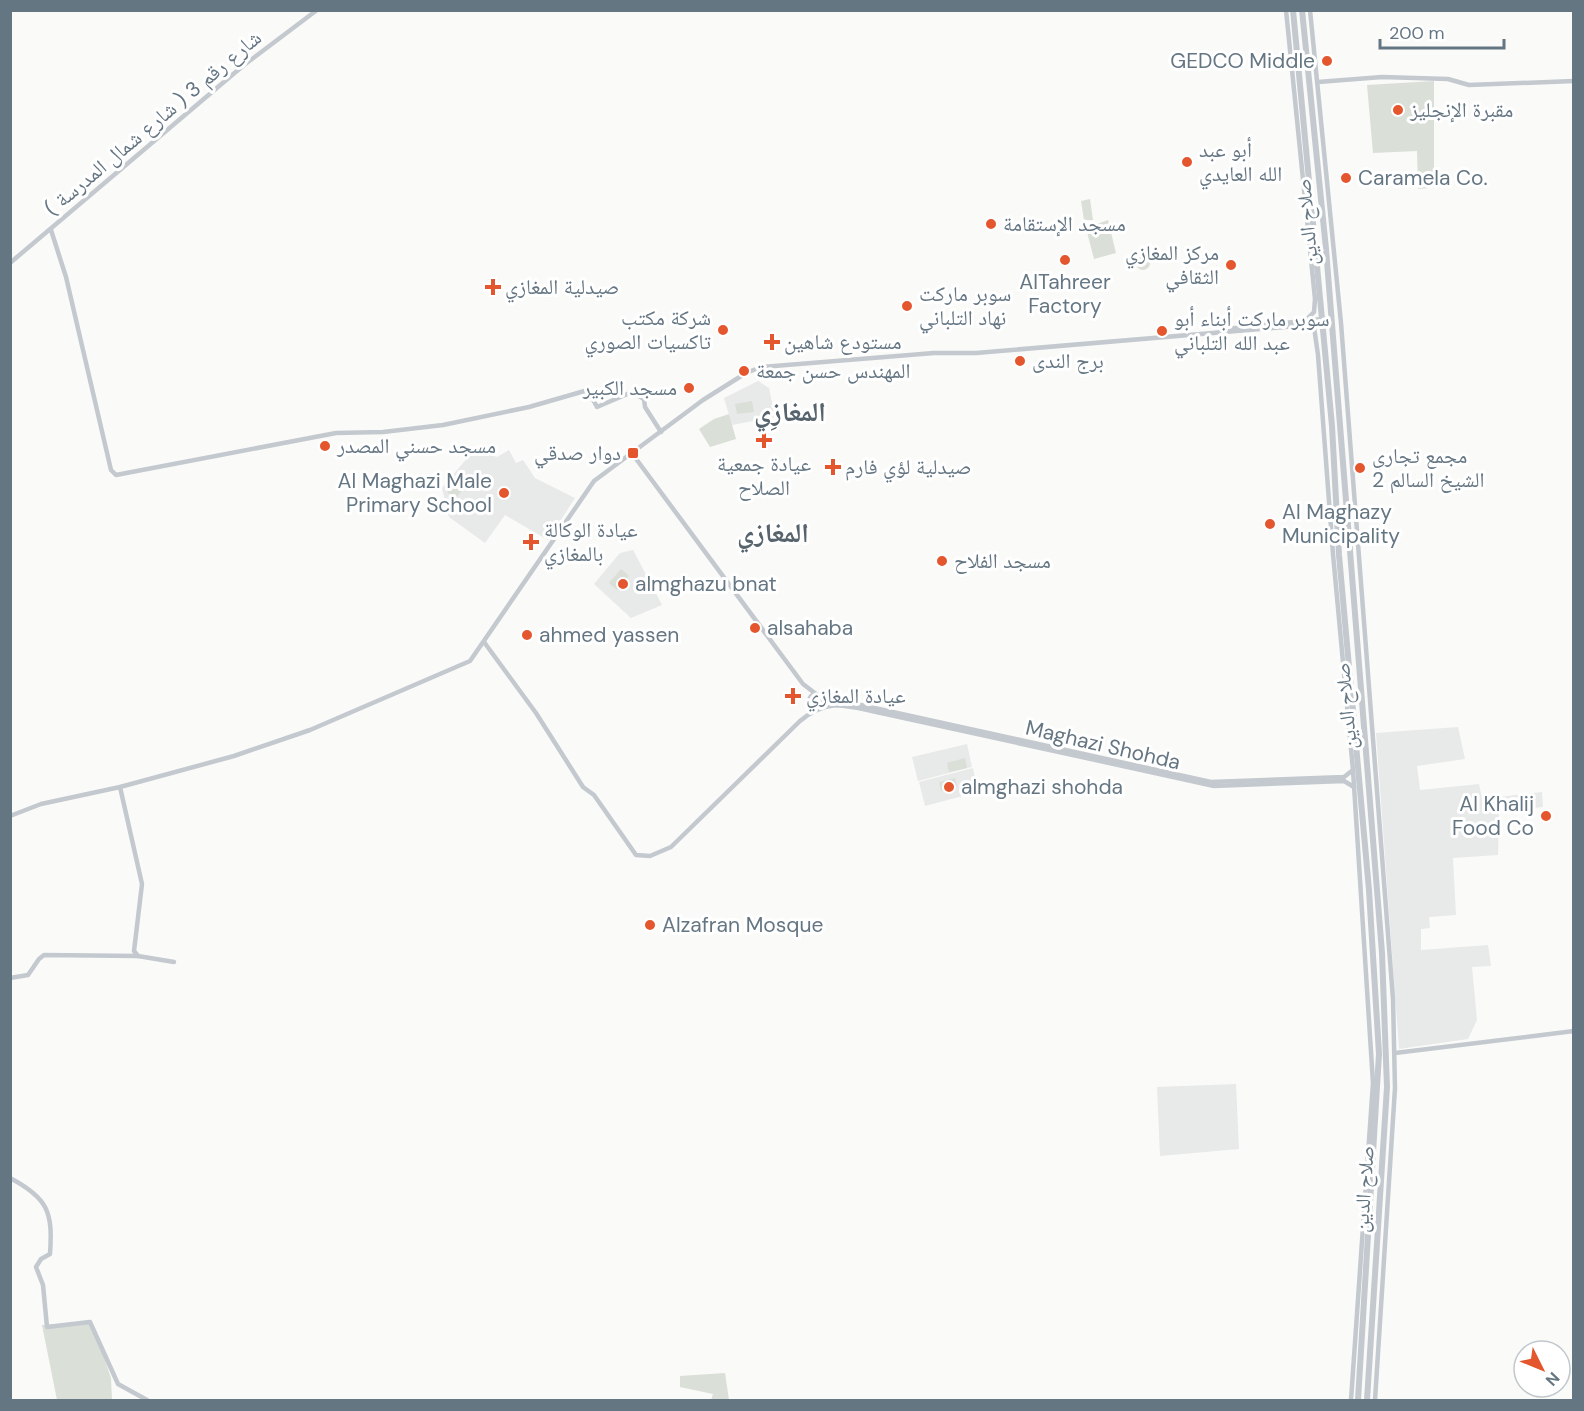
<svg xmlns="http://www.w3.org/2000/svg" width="1584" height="1411" font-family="'DM Sans','Noto Naskh Arabic',sans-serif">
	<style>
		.built { fill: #e8e9e9 }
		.green { fill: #dadfd7 }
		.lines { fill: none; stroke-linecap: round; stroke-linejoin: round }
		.secondary { stroke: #c3c9ce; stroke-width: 4.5 }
		.highway { stroke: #c3c9ce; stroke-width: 6 }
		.poi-dot { fill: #e4572e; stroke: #fff; stroke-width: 2 }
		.labels { text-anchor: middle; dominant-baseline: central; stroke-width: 6; stroke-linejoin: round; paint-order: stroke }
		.poi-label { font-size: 21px; fill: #657683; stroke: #fff; text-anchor: start }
		.street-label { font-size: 21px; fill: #657683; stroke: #fff }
		.district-label { font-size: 27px; font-weight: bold; fill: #57646e; stroke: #fff }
	</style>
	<rect width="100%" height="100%" fill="#fafaf8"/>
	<g class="built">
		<path d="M 758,381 L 769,388 L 775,417 L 732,425 L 724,398 Z"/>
		<path d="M 474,450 L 497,457 L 509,450 L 516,463 L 523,460 L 535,478 L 575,498 L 548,540 L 505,515 L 485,543 L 449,517 L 442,488 Z"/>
		<path d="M 633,550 L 662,605 L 631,618 L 594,584 L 620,553 Z"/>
		<path d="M 1458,727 L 1465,759 L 1417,766 L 1420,790 L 1479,784 L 1482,799 L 1542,792 L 1543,807 L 1499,812 L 1498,855 L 1453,858 L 1456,915 L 1429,917 L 1430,928 L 1421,929 L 1421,950 L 1488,945 L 1491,966 L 1472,967 L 1477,1020 L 1468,1039 L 1399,1049 L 1376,733 Z"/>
		<path d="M 967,744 L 972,767 L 918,781 L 912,757 Z"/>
		<path d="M 973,768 L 978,792 L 925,806 L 919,782 Z"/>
		<path d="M 1236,1084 L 1239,1149 L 1160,1156 L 1157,1087 Z"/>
	</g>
	<g class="green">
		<path d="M 1434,81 L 1434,181 L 1429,181 L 1429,188 L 1418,189 L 1417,151 L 1373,153 L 1367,85 Z"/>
		<path d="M 1090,199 L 1093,220 L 1084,220 L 1081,201 Z"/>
		<path d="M 1108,220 L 1116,253 L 1094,259 L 1086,228 Z"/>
		<circle cx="1143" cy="263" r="7"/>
		<path d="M 752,401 L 754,412 L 737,414 L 735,404 Z"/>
		<path d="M 729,414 L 736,439 L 710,447 L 699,429 L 714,419 Z"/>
		<path d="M 462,472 L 471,479 L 456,498 L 447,492 Z"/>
		<path d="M 621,569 L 629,576 L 617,590 L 609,583 Z"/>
		<path d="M 965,758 L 967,768 L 949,772 L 947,763 Z"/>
		<path d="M 955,778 L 957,786 L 941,791 L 939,782 Z"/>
		<path d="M 92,1323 L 111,1378 L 112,1400 L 57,1400 L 42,1325 Z"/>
		<path d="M 725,1373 L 729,1400 L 711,1400 L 713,1394 L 680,1387 L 680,1376 Z"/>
	</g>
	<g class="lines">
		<g class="secondary">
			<path d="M 1286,10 L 1315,299 L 1314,312 L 1305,321"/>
			<path d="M 1310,10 L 1341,323 L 1393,999 L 1395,1088 L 1375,1400"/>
			<path d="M 1318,82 L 1382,77 L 1448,79 L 1469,85 L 1574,81"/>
			<path d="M 51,230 L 66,277 L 111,470 L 116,475 L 336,433 L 383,432 L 443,425 L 529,407 L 588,390 L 597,407 L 632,392 L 644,399 L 645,407 L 661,432"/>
			<path d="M 10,263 L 244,65 L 317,10"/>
			<path d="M 1312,326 L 1314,327 L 1318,355 L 1333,554 L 1353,770 L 1373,1083 L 1351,1400"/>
			<path d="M 1220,332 L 1226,329 L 1331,318"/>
			<path d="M 631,452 L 803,684 L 816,694"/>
			<path d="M 484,642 L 536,713 L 583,787 L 594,795 L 636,855 L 650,856 L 671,847 L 800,721 C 829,697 847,706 881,713 L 1214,786 L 1344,781 L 1354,787"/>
			<circle cx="816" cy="701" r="7"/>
			<path d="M 820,696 L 1211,782 L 1344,777 L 1353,770"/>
			<path d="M 120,787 L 142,884 L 134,951 L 138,956 L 174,962"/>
			<path d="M 10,816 L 41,804 L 120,787 L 234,756 L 310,730 L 470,661 L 594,481 L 703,400 L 746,373 L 761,367 L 934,353 L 976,353 L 1331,323"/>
			<path d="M 10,978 L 28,975 L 39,959 L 44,955 L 138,956"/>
			<path d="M 1395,1053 L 1574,1031"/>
			<path d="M 10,1178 C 48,1198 53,1212 50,1254 L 41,1259 L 36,1267 L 43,1285 L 47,1327 L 90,1322 L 118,1384 L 147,1400"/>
		</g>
		<g class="highway">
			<path d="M 1293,10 L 1332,426 L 1339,555 L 1369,890 L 1379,1054 L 1358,1400"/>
			<path d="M 1302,10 L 1326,249 L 1382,953 L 1387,1087 L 1367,1400"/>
		</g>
	</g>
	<g class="poi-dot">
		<circle cx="1327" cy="61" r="6"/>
		<circle cx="1398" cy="110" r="6"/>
		<circle cx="1187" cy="162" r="6"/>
		<circle cx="1346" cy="178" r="6"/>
		<circle cx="991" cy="224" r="6"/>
		<circle cx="1065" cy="260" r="6"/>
		<circle cx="1231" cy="265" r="6"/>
		<path d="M490 278h6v6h6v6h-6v6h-6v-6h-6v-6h6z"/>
		<circle cx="907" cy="306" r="6"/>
		<circle cx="723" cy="330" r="6"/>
		<circle cx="1162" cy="331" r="6"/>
		<path d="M769 333h6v6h6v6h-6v6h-6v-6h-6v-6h6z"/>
		<circle cx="1020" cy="361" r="6"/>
		<circle cx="744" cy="371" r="6"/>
		<circle cx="689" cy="388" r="6"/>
		<path d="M761 431h6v6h6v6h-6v6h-6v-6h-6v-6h6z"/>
		<circle cx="325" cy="446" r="6"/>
		<rect x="627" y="447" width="12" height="12" rx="3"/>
		<path d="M830 458h6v6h6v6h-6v6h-6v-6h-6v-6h6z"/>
		<circle cx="1360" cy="468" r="6"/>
		<circle cx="504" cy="493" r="6"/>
		<circle cx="1270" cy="524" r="6"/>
		<path d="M528 533h6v6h6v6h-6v6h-6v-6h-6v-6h6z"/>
		<circle cx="942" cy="561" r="6"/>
		<circle cx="623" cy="584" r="6"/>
		<circle cx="755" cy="628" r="6"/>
		<circle cx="527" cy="635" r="6"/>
		<path d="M790 687h6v6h6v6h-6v6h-6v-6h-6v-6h6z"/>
		<circle cx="949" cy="787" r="6"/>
		<circle cx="1546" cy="816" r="6"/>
		<circle cx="650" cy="925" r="6"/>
	</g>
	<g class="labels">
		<g class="poi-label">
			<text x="1315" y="61" text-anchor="end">GEDCO Middle</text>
			<text x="1410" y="110">مقبرة الإنجليز</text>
			<text x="1199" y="150">أبو عبد<tspan x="1199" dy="24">الله العايدي</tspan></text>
			<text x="1358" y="178">Caramela Co.</text>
			<text x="1003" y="224">مسجد الإستقامة</text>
			<text x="1219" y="253" text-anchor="end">مركز المغازي<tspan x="1219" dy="24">الثقافي</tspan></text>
			<text x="1065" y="282" text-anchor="middle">AlTahreer<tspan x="1065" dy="24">Factory</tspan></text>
			<text x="505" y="287">صيدلية المغازي</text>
			<text x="919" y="294">سوبر ماركت<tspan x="919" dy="24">نهاد التلباني</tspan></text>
			<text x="711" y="318" text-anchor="end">شركة مكتب<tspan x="711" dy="24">تاكسيات الصوري</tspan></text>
			<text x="1174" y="319">سوبر ماركت أبناء أبو<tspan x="1174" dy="24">عبد الله التلباني</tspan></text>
			<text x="784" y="342">مستودع شاهين</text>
			<text x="1032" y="361">برج الندى</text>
			<text x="756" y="371">المهندس حسن جمعة</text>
			<text x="677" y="388" text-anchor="end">مسجد الكبير</text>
			<text x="337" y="446">مسجد حسني المصدر</text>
			<text x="621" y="453" text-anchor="end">دوار صدقي</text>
			<text x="1372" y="456">مجمع تجاري<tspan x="1372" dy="24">الشيخ السالم 2</tspan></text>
			<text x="764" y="464" text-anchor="middle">عيادة جمعية<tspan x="764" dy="24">الصلاح</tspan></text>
			<text x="845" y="467">صيدلية لؤي فارم</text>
			<text x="492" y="481" text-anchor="end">Al Maghazi Male<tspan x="492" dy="24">Primary School</tspan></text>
			<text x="1282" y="512">Al Maghazy<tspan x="1282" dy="24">Municipality</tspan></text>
			<text x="544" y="530">عيادة الوكالة<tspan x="544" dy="24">بالمغازي</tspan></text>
			<text x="954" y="561">مسجد الفلاح</text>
			<text x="635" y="584">almghazu bnat</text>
			<text x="767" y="628">alsahaba</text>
			<text x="539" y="635">ahmed yassen</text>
			<text x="806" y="696">عيادة المغازي</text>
			<text x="961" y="787">almghazi shohda</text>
			<text x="1534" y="804" text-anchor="end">Al Khalij<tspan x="1534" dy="24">Food Co</tspan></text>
			<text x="662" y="925">Alzafran Mosque</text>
		</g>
		<g class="street-label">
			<text transform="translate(153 123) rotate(-40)">شارع رقم 3 ( شارع شمال المدرسة )</text>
			<text transform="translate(1307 222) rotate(-95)">صلاح الدين</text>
			<text transform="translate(1346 706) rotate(-95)">صلاح الدين</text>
			<text transform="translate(1103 745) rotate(13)">Maghazi Shohda</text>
			<text transform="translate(1364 1189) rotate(-86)">صلاح الدين</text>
		</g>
		<g class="district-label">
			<text x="790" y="411">المغازِي</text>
			<text x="773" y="532">المغازي</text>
		</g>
	</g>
	<rect width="1584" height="1411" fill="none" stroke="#657683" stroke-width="24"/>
	<g transform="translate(1542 1369) rotate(133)"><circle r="28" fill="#ffffff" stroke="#c1c8cd" stroke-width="1.5"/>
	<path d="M0-4.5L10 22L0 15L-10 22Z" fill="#e4572e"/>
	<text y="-9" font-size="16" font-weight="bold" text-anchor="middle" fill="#657683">N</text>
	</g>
	<path d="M1380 39v9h124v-9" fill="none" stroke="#657683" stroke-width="3"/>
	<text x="1389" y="39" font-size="18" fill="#657683" stroke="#ffffff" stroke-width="4.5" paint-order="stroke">200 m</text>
</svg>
